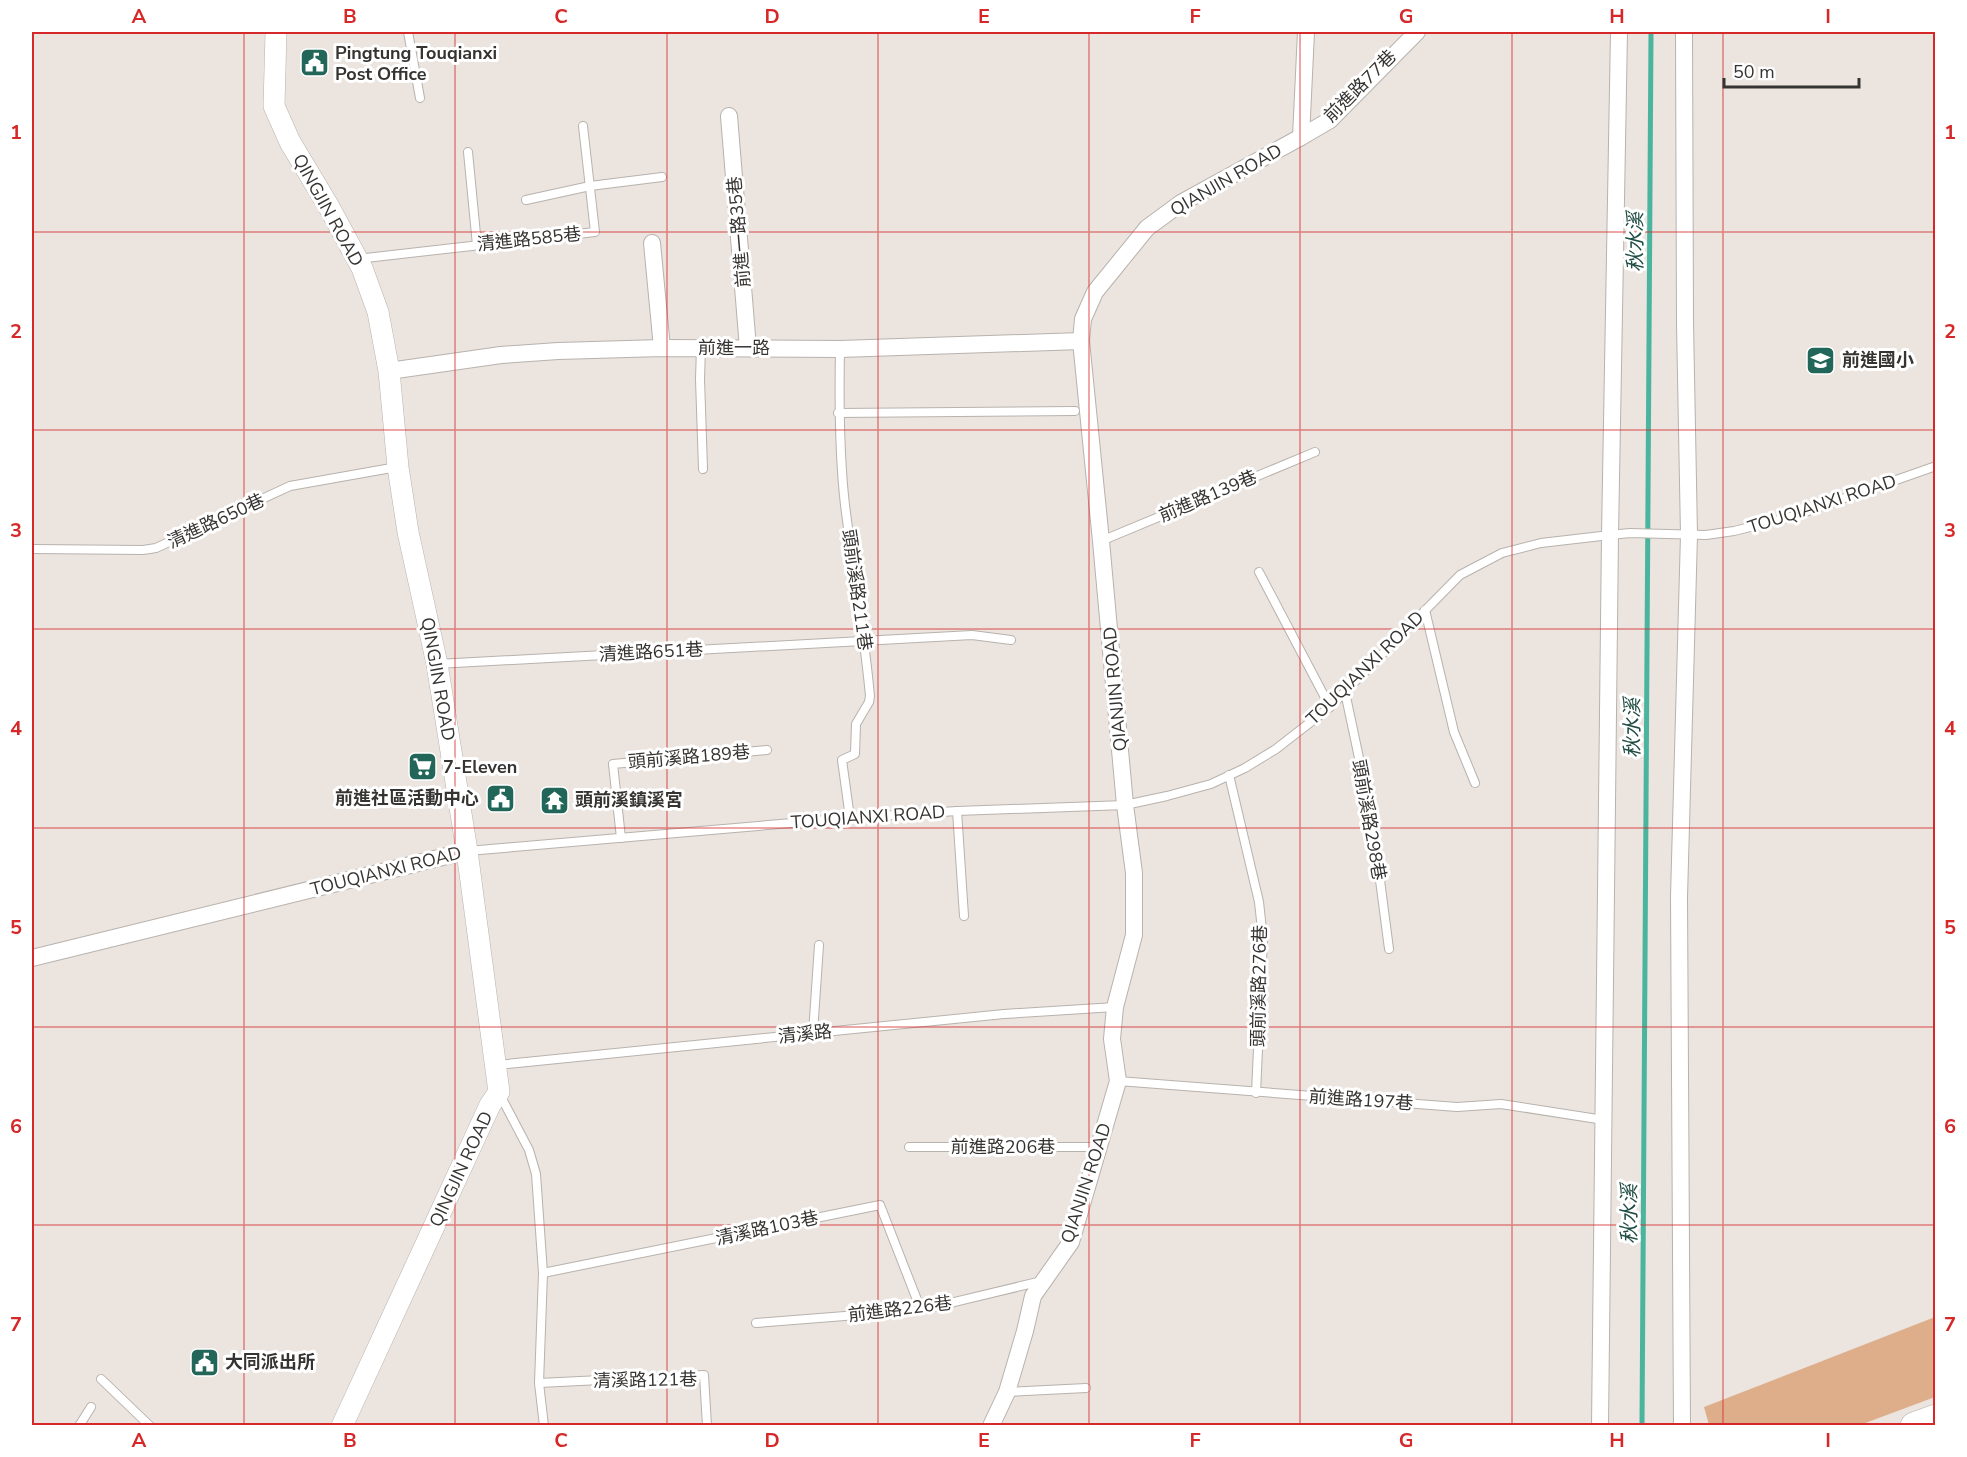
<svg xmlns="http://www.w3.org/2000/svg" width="1967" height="1457" font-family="'Nunito Sans','Noto Sans TC',sans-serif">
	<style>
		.green { fill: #deae8b }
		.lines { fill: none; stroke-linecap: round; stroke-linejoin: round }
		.stream { stroke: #4ab49e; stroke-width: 5 }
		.service-casing { stroke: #b8b2ad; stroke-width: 10 }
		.minor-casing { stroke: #b8b2ad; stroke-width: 18 }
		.tertiary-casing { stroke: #b8b2ad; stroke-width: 22 }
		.primary-casing { stroke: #b8b2ad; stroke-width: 28 }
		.service { stroke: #fff; stroke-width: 8 }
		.minor { stroke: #fff; stroke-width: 16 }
		.tertiary { stroke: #fff; stroke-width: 21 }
		.primary { stroke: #fff; stroke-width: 27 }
		.grid { fill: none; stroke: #d62828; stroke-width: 1.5; stroke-opacity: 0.55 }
		.labels { text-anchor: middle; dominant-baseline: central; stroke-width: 6; stroke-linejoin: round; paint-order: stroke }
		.poi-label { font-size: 18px; font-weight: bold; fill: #363432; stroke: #fff; text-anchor: start }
		.street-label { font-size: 18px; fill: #363432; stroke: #fff }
		.water-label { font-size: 20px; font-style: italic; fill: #204d43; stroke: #fff }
		.neatline { fill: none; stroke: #d62828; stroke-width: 2 }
		.grid-label { font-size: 20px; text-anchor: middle; font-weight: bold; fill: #d62828 }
	</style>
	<rect width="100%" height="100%" fill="#ebe4df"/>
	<path class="green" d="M 1935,1317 L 1935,1397 L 1860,1425 L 1709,1425 L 1704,1407 Z"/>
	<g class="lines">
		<path class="stream" d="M 1642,1426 L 1651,32"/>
		<defs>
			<g id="service">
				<path d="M 408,32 L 420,98"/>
				<path d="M 468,152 L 477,245"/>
				<path d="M 526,200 L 590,186 L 662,177"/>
				<path d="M 357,259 L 595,232 L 583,126"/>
				<path d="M 701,348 L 700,379 L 703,469"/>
				<path d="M 840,349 C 839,401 839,453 845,505 C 853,569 864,631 870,696 L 869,702 L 856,724 L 855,754 L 842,760 L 850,818"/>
				<path d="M 838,413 L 1075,411"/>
				<path d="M 1101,541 L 1315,452"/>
				<path d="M 32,549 L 143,550 L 156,548 L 290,486 L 397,467"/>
				<path d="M 1259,572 L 1330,707"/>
				<path d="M 1425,610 L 1454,732 L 1475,783"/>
				<path d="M 437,664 L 972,635 L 1011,640"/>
				<path d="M 1345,692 L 1372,819 L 1389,949"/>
				<path d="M 1229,775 L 1259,902 L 1263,939 L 1256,1093"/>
				<path d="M 957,811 L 964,916"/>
				<path d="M 621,838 L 613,764 L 767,750"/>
				<path d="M 468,851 L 850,818 L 957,811 L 1125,805 L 1167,796 L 1211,784 L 1245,768 L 1276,749 L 1330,707 L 1460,575 L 1502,553 L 1541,543 L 1610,535 L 1630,533 L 1706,535 L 1734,531 L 1791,517 L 1936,466"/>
				<path d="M 813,1033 L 819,945"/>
				<path d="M 497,1065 L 1004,1014 L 1115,1007"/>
				<path d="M 1118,1081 L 1457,1107 L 1501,1104 L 1604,1120"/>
				<path d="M 499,1093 L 529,1150 L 536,1174 L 543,1273 L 539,1383 L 544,1426"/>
				<path d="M 909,1147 L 1098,1147"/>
				<path d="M 543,1273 L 880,1205 L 921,1310"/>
				<path d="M 756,1323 L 921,1310 L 1042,1281"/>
				<path d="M 101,1379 L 150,1426"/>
				<path d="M 539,1383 L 704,1375 L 707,1426"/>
				<path d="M 1007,1392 L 1086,1388"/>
				<path d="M 79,1426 L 91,1407"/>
			</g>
			<g id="minor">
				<path d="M 729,116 L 748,348"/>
				<path d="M 1301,137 L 1330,120 L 1417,32"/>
				<path d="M 652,243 L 662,348"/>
				<path d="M 389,371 L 501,355 L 558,351 L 662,348 L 840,349 L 1081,341"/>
				<path d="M 32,958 L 467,851"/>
				<path d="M 991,1426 L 1007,1392 L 1025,1331 L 1033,1296 L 1071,1242 L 1118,1081 L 1112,1039 L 1115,1007 L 1134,935 L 1134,873 L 1125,805 L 1101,541 L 1081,341 L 1083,319 L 1095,292 L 1147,228 L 1181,203 L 1301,137 L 1306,32"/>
				<path d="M 1600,1426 L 1610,535 L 1619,32"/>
				<path d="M 1682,1426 L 1679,897 L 1689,535 L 1685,323 L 1684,32"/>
			</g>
			<path id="tertiary" d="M 276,32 L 274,106 L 290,142 L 329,207 L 362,268 L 378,312 L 389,371 L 398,467 L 408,532 L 437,664 L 467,851 L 499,1092 L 490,1105 L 342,1426"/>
			<path id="primary" d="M 1914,1426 L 1936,1418"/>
		</defs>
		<use href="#service" class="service-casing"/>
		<use href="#minor" class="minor-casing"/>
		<use href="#tertiary" class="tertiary-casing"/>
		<use href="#primary" class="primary-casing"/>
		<use href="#service" class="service"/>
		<use href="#minor" class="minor"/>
		<use href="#tertiary" class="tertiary"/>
		<use href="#primary" class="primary"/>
	</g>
	<path class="grid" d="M 244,32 L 244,1426M 455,32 L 455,1426M 667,32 L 667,1426M 878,32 L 878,1426M 1089,32 L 1089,1426M 1300,32 L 1300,1426M 1512,32 L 1512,1426M 1723,32 L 1723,1426M 32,232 L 1936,232M 32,430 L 1936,430M 32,629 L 1936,629M 32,828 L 1936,828M 32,1027 L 1936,1027M 32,1225 L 1936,1225"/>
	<defs>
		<symbol id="civic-square" viewBox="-11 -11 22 22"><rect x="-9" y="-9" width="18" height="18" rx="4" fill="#216658" stroke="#fff"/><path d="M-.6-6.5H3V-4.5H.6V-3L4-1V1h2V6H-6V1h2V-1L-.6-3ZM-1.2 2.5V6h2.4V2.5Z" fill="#fff"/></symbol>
		<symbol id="school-square" viewBox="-11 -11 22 22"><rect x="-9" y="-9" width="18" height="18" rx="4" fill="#216658" stroke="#fff"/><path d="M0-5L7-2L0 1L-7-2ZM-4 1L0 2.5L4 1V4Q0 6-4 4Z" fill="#fff"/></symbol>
		<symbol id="supermarket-square" viewBox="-11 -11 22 22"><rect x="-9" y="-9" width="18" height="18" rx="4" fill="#216658" stroke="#fff"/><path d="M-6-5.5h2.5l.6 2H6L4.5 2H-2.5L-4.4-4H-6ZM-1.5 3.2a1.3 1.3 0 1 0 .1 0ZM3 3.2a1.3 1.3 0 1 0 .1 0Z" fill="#fff"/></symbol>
		<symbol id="temple-square" viewBox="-11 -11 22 22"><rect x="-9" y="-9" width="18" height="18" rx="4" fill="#216658" stroke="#fff"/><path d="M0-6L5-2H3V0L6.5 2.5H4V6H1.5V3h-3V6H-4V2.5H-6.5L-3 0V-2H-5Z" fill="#fff"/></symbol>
	</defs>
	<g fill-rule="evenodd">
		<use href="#civic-square" x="298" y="46" width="33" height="33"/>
		<use href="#school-square" x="1804" y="344" width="33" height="33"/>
		<use href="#supermarket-square" x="406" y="750" width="33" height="33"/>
		<use href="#civic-square" x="484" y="782" width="33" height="33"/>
		<use href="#temple-square" x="538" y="784" width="33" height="33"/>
		<use href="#civic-square" x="188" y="1346" width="33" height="33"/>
	</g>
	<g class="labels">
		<g class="poi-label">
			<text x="335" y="53">Pingtung Touqianxi<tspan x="335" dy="21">Post Office</tspan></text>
			<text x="1842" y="360">前進國小</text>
			<text x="443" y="767">7-Eleven</text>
			<text x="479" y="798" text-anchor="end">前進社區活動中心</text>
			<text x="575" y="800">頭前溪鎮溪宮</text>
			<text x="225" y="1362">大同派出所</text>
		</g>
		<g class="street-label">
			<text transform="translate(1360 86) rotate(-45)">前進路77巷</text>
			<text transform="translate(1226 180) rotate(-30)">QIANJIN ROAD</text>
			<text transform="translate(328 210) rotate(61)">QINGJIN ROAD</text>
			<text transform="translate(739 232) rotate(-95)">前進一路35巷</text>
			<text transform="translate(529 239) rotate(-6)">清進路585巷</text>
			<text x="734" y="348">前進一路</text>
			<text transform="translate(1208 496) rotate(-23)">前進路139巷</text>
			<text transform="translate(1822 504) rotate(-18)">TOUQIANXI ROAD</text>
			<text transform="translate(216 521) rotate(-25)">清進路650巷</text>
			<text transform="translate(857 590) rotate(82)">頭前溪路211巷</text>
			<text transform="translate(651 652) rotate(-3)">清進路651巷</text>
			<text transform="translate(1365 668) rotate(-44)">TOUQIANXI ROAD</text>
			<text transform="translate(438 679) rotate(80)">QINGJIN ROAD</text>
			<text transform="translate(1115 689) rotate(-95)">QIANJIN ROAD</text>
			<text transform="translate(689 757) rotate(-5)">頭前溪路189巷</text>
			<text transform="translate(868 817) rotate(-4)">TOUQIANXI ROAD</text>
			<text transform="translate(1369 820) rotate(80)">頭前溪路298巷</text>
			<text transform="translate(386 871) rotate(-14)">TOUQIANXI ROAD</text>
			<text transform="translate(1259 986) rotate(-89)">頭前溪路276巷</text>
			<text transform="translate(805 1034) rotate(-6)">清溪路</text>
			<text transform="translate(1361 1100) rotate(4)">前進路197巷</text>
			<text x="1003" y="1147">前進路206巷</text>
			<text transform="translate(461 1169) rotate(-65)">QINGJIN ROAD</text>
			<text transform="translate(1086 1183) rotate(-72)">QIANJIN ROAD</text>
			<text transform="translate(767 1228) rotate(-12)">清溪路103巷</text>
			<text transform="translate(900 1309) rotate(-7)">前進路226巷</text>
			<text transform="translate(645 1380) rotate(-1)">清溪路121巷</text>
		</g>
		<g class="water-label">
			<text transform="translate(1635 242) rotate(-90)">秋水溪</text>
			<text transform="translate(1632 728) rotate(-90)">秋水溪</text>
			<text transform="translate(1629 1214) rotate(-90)">秋水溪</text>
		</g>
	</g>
	<rect width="1967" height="1457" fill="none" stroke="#ffffff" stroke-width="66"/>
	<path d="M1724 78v9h135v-9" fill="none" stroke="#363432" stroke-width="3"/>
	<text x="1733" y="78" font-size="18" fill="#363432" stroke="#ffffff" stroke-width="4.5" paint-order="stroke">50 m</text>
	<rect x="33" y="33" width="1901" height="1391" class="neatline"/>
	<g class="grid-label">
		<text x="139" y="23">A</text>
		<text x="350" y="23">B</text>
		<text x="561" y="23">C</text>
		<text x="772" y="23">D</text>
		<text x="984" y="23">E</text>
		<text x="1195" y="23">F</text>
		<text x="1406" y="23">G</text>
		<text x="1617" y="23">H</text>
		<text x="1828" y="23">I</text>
		<text x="16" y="139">1</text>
		<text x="1950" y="139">1</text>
		<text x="16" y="338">2</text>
		<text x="1950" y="338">2</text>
		<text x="16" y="537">3</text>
		<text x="1950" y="537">3</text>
		<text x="16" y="735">4</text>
		<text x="1950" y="735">4</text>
		<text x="16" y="934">5</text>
		<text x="1950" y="934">5</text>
		<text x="16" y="1133">6</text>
		<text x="1950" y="1133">6</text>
		<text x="16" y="1331">7</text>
		<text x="1950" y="1331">7</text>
		<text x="139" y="1447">A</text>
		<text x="350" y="1447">B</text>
		<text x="561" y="1447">C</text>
		<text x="772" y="1447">D</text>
		<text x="984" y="1447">E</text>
		<text x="1195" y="1447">F</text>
		<text x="1406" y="1447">G</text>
		<text x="1617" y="1447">H</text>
		<text x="1828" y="1447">I</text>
	</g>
</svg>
